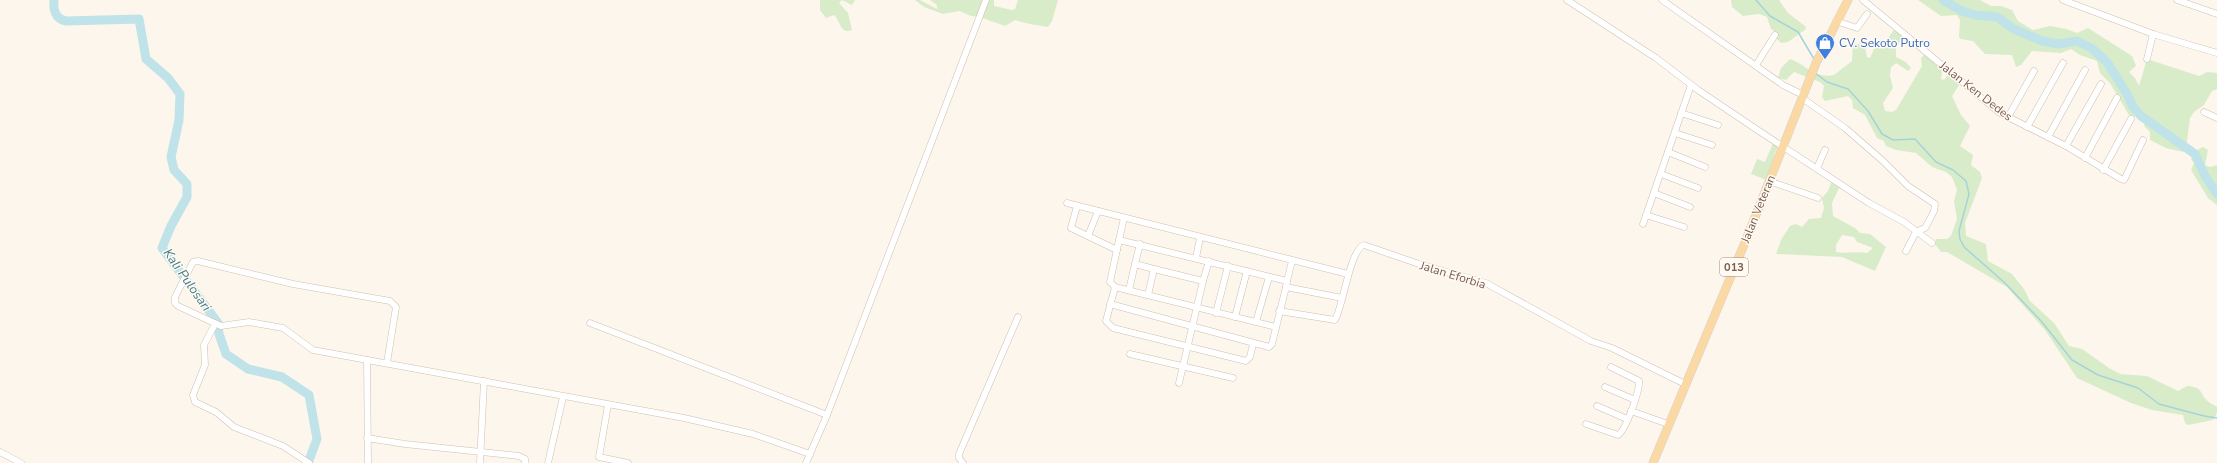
<svg xmlns="http://www.w3.org/2000/svg" width="2217" height="463" font-family="'Nunito Sans',sans-serif">
	<style>
		.green { fill: #d8ecc9; fill-rule: evenodd }
		.lines { fill: none; stroke-linecap: round; stroke-linejoin: round }
		.stream { stroke: #a5d3da; stroke-width: 1.5 }
		.river { stroke: #bfe3e8; stroke-width: 9 }
		.minor-casing { stroke: #d1beb0; stroke-width: 7 }
		.major-casing { stroke: #dad1cd; stroke-width: 9 }
		.minor { stroke: #fff; stroke-width: 6 }
		.major { stroke: #fbd9a5; stroke-width: 8 }
		.labels { text-anchor: middle; dominant-baseline: central; stroke-width: 3; stroke-linejoin: round; paint-order: stroke }
		.shield { fill: #fffaf3; stroke: #a28b7f; stroke-width: 1 }
		.shield-label { font-size: 11px; font-weight: bold; fill: #7a5c4d }
		.shop-label { font-size: 12px; fill: #366cbe; stroke: #fffaf3; text-anchor: start }
		.street-label { font-size: 12px; fill: #7a5c4d; stroke: #fffaf3 }
		.water-label { font-size: 13px; font-style: italic; fill: #437c86; stroke: #fffaf3 }
	</style>
	<rect width="100%" height="100%" fill="#fdf6ec"/>
	<g class="green">
		<path d="M 820,0 L 855,0 L 852,5 L 842,0 L 839,3 L 848,13 L 852,30 C 840,35 841,21 834,15 L 826,18 L 820,10 Z"/>
		<path d="M 915,0 L 920,0 L 937,9 L 937,5 L 930,0 L 994,0 L 994,6 L 1012,10 L 1015,9 L 1018,0 L 1058,0 L 1052,21 L 1048,27 C 1036,25 1026,24 1015,20 L 1005,26 L 980,17 L 971,16 L 959,11 L 943,14 L 924,7 Z"/>
		<path d="M 1731,0 L 1779,0 L 1788,13 L 1805,26 L 1806,29 L 1788,42 L 1781,43 L 1777,39 L 1776,32 L 1771,29 L 1767,17 L 1759,14 L 1743,16 L 1732,7 Z"/>
		<path d="M 1918,0 L 1980,0 L 1991,6 L 2001,6 L 2012,10 L 2018,21 L 2033,30 L 2050,26 L 2066,29 L 2077,33 L 2088,28 L 2132,56 L 2136,66 L 2129,72 L 2135,78 L 2139,86 L 2147,59 L 2199,76 L 2207,72 L 2217,73 L 2217,89 L 2212,91 L 2204,105 L 2194,112 L 2190,118 L 2186,149 L 2183,152 L 2166,148 L 2150,140 L 2150,132 L 2144,126 L 2147,119 L 2138,109 L 2137,117 L 2129,115 L 2110,83 L 2100,73 L 2097,61 L 2080,55 L 2071,49 L 2061,53 L 2032,51 L 2021,65 L 2016,67 L 2012,55 L 1985,54 L 1973,41 L 1961,39 L 1959,37 L 1960,20 L 1957,15 L 1941,16 Z"/>
		<path d="M 1896,27 L 1904,34 L 1896,48 L 1896,57 L 1906,62 L 1911,68 L 1908,71 L 1896,63 L 1891,67 L 1890,76 L 1893,88 L 1883,103 L 1885,111 L 1892,112 L 1896,110 L 1922,66 L 1921,58 L 1925,54 L 1943,66 L 1941,79 L 1944,80 L 1950,72 L 1961,82 L 1952,96 L 1961,115 L 1970,126 L 1960,146 L 1973,155 L 1971,165 L 1980,172 L 1982,178 L 1965,223 L 1966,236 L 1986,244 L 1988,261 L 2012,274 L 2024,289 L 2030,301 L 2054,323 L 2069,346 L 2082,349 L 2109,368 L 2120,374 L 2147,376 L 2178,391 L 2187,386 C 2205,387 2199,395 2209,402 C 2212,405 2215,405 2217,407 L 2217,413 L 2213,420 L 2188,425 L 2185,423 L 2183,415 L 2152,410 L 2131,403 L 2077,378 L 2045,330 L 2007,287 L 1947,252 L 1941,252 L 1935,244 L 1936,239 L 1947,239 L 1951,236 L 1957,219 L 1954,201 L 1957,190 L 1952,177 L 1946,172 L 1932,167 L 1916,153 L 1896,150 L 1886,146 L 1884,141 L 1877,138 L 1865,115 L 1853,108 L 1852,100 L 1848,96 L 1825,101 L 1822,97 L 1824,86 L 1820,82 L 1794,72 L 1786,80 L 1778,78 L 1781,68 L 1790,59 C 1807,65 1814,79 1834,75 L 1852,61 L 1853,45 L 1864,43 L 1867,57 L 1870,58 L 1875,47 L 1886,41 Z"/>
		<path d="M 1774,141 L 1779,144 L 1774,155 L 1779,157 L 1769,181 L 1751,174 L 1757,159 L 1765,162 Z"/>
		<path d="M 2203,147 L 2208,150 L 2205,165 L 2210,167 L 2217,165 L 2217,205 L 2208,198 L 2191,170 L 2194,163 L 2191,159 L 2195,151 Z"/>
		<path d="M 1832,181 L 1840,186 L 1832,203 L 1833,216 L 1855,228 L 1860,233 L 1870,234 L 1886,247 L 1875,271 L 1842,257 L 1776,254 L 1781,240 L 1790,226 L 1796,224 L 1802,227 L 1809,219 L 1821,218 L 1824,208 L 1822,198 L 1828,191 ZM 1842,235 L 1854,237 L 1857,242 L 1873,248 L 1867,253 C 1856,251 1847,254 1836,252 L 1836,245 Z"/>
	</g>
	<g class="lines">
		<g class="stream">
			<path d="M 1756,0 L 1770,16 L 1798,32 L 1814,59"/>
			<path d="M 1815,73 L 1827,82 L 1848,89 L 1868,111 L 1882,134 L 1893,140 L 1915,139 L 1936,162 L 1953,170 L 1966,181 L 1969,194 L 1959,231 L 1960,239 L 1964,247 L 2005,283 L 2042,322 L 2072,360 L 2098,375 L 2138,388 L 2159,404 L 2204,416 L 2217,418"/>
		</g>
		<g class="river">
			<path d="M 54,0 C 53,9 55,19 66,21 L 139,19 L 146,59 L 168,78 L 180,94 L 179,120 L 171,157 L 174,170 L 187,184 L 187,197 L 171,226 L 162,248 L 218,323 L 219,334 L 226,354 L 248,369 L 282,377 L 309,395 L 317,439 L 308,463"/>
			<path d="M 1943,0 L 1962,11 L 1975,15 L 1997,17 L 2014,29 L 2042,41 L 2059,44 L 2077,41 L 2091,48 L 2107,62 L 2127,94 L 2133,107 L 2141,116 L 2195,154 L 2205,176 L 2217,194"/>
		</g>
		<defs>
			<g id="minor">
				<path d="M 1567,0 L 1656,58 L 1698,90 L 1759,131 L 1869,203 L 1904,222 L 1932,243"/>
				<path d="M 1662,0 L 1783,85 L 1803,95"/>
				<path d="M 1863,0 L 2000,113 L 2066,146 L 2121,179 L 2124,180 L 2126,176 L 2143,140"/>
				<path d="M 2063,0 L 2153,34 L 2217,53"/>
				<path d="M 2177,0 L 2217,14"/>
				<path d="M 1836,21 L 1857,28 L 1867,14"/>
				<path d="M 2147,59 L 2153,34"/>
				<path d="M 1756,65 L 1775,35"/>
				<path d="M 1802,98 L 1845,128 L 1883,161 L 1908,186 L 1935,204 L 1934,211 L 1929,221 L 1925,228 L 1916,232 L 1906,251"/>
				<path d="M 2204,112 L 2217,118"/>
				<path d="M 1681,113 L 1718,125"/>
				<path d="M 2008,117 L 2034,71"/>
				<path d="M 2027,127 L 2063,63"/>
				<path d="M 1675,133 L 1712,145"/>
				<path d="M 2048,137 L 2085,70"/>
				<path d="M 2066,146 L 2101,84"/>
				<path d="M 1668,152 L 1705,167"/>
				<path d="M 2085,158 L 2117,98"/>
				<path d="M 1817,168 L 1825,150"/>
				<path d="M 2103,170 L 2131,119"/>
				<path d="M 1661,174 L 1698,188"/>
				<path d="M 1769,181 L 1818,198"/>
				<path d="M 1654,193 L 1690,207"/>
				<path d="M 1067,203 L 1348,274"/>
				<path d="M 1077,206 L 1071,228 L 1117,250"/>
				<path d="M 1646,215 L 1684,227"/>
				<path d="M 1643,224 L 1691,85"/>
				<path d="M 1088,236 L 1098,211"/>
				<path d="M 1119,240 L 1124,218"/>
				<path d="M 1140,244 L 1135,264 L 1154,269"/>
				<path d="M 1196,258 L 1200,238"/>
				<path d="M 1287,281 L 1292,261"/>
				<path d="M 1115,287 L 1110,282 L 1119,240 L 1287,281 L 1286,287 L 1342,298"/>
				<path d="M 1129,290 L 1135,264"/>
				<path d="M 1148,295 L 1154,269 L 1203,281 L 1209,261"/>
				<path d="M 1110,304 L 1269,347 L 1272,344 L 1286,287"/>
				<path d="M 1279,311 L 1335,320 C 1343,307 1350,249 1364,245 L 1419,264 L 1486,283 L 1591,341 L 1612,348 L 1685,384"/>
				<path d="M 1216,313 L 1228,266"/>
				<path d="M 1235,317 L 1247,271"/>
				<path d="M 1256,322 L 1269,277"/>
				<path d="M 590,323 L 827,415"/>
				<path d="M 215,324 L 204,345 L 205,365 L 193,395 L 195,402 L 216,412 L 234,427 L 283,446 L 309,463"/>
				<path d="M 1253,344 L 1250,357 L 1246,361 L 1113,328 L 1106,321 L 1115,287 L 1276,327"/>
				<path d="M 1130,354 L 1233,378"/>
				<path d="M 367,360 L 368,463"/>
				<path d="M 387,363 L 396,307 L 390,301 L 293,284 L 198,261 L 193,262 L 175,297 L 175,303 L 178,306 L 221,326 L 249,322 L 283,328 L 313,350 L 684,418 L 753,434 L 810,454"/>
				<path d="M 1179,383 L 1203,281"/>
				<path d="M 1605,387 L 1635,400"/>
				<path d="M 608,405 L 599,457 L 628,463"/>
				<path d="M 1597,406 L 1627,419"/>
				<path d="M 1631,411 L 1668,424"/>
				<path d="M 1586,424 L 1618,435 C 1626,430 1640,390 1639,381 L 1611,367"/>
				<path d="M 367,438 L 405,444 L 519,456 L 525,459 L 525,463"/>
				<path d="M 0,452 L 21,463"/>
				<path d="M 480,463 L 484,381"/>
				<path d="M 548,463 L 563,397"/>
				<path d="M 806,463 L 827,415 L 986,0"/>
				<path d="M 963,463 L 959,458 L 959,454 L 1018,317"/>
			</g>
			<path id="major" d="M 1653,463 L 1746,240 L 1816,63 L 1848,0"/>
		</defs>
		<use href="#minor" class="minor-casing"/>
		<use href="#major" class="major-casing"/>
		<use href="#minor" class="minor"/>
		<use href="#major" class="major"/>
	</g>
	<defs>
		<symbol id="shop-pin" viewBox="-11 -11 22 30"><path d="M0 17L-7.5 6A9.5 9.5 0 1 1 7.5 6Z" fill="#3f7fe0" stroke="#fffaf3"/><path d="M-5-2.5h2.3a2.7 3.5 0 0 1 5.4 0H5L5.5 6h-11ZM-1.5-2.5h3a1.5 2.3 0 0 0-3 0Z" fill="#fff"/></symbol>
	</defs>
	<g fill-rule="evenodd">
		<use href="#shop-pin" x="1814" y="32" width="22" height="30"/>
	</g>
	<g class="labels">
		<rect class="shield" x="1720" y="258" width="28" height="18" rx="3"/>
		<g class="shield-label">
			<text x="1734" y="267">013</text>
		</g>
		<g class="shop-label">
			<text x="1839" y="43">CV. Sekoto Putro</text>
		</g>
		<g class="street-label">
			<text transform="translate(1976 91) rotate(38)">Jalan Ken Dedes</text>
			<text transform="translate(1758 209) rotate(-68)">Jalan Veteran</text>
			<text transform="translate(1453 275) rotate(17)">Jalan Eforbia</text>
		</g>
		<g class="water-label">
			<text transform="translate(187 280) rotate(55)">Kali Pulosari</text>
		</g>
	</g>
</svg>
